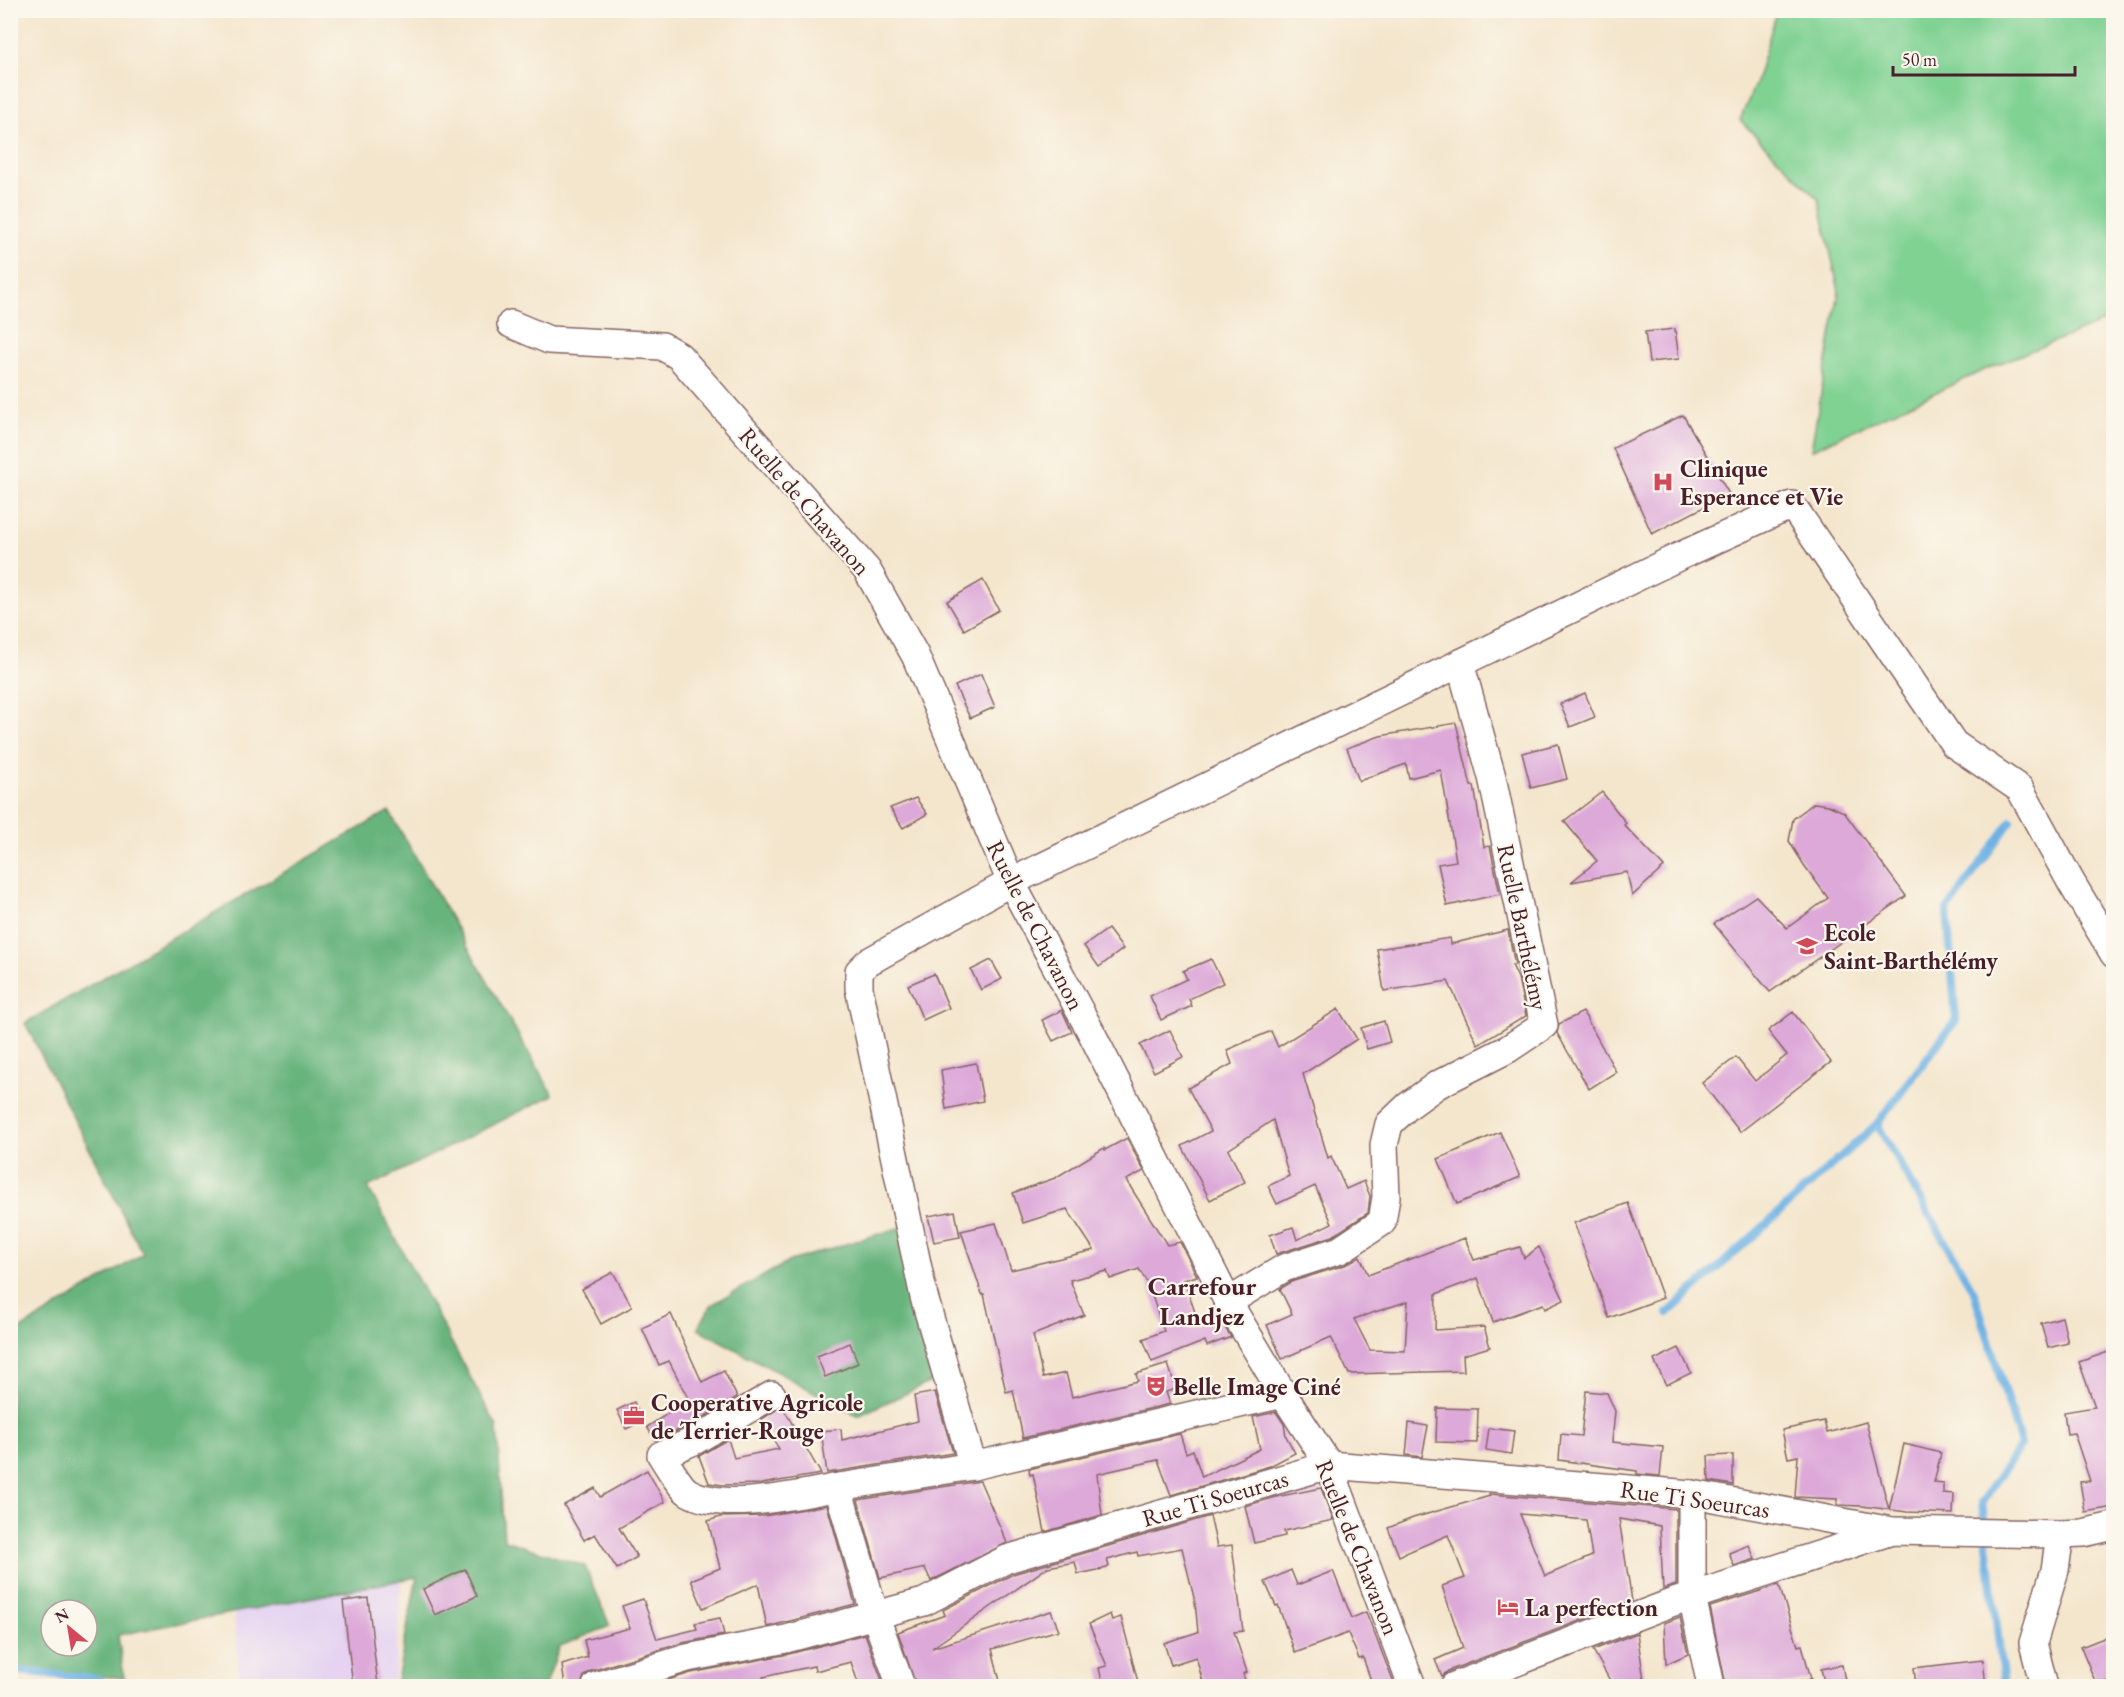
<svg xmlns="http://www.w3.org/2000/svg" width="2124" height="1697" font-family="'EB Garamond',serif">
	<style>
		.built { fill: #e5d3f1 }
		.green { fill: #80d293; stroke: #65785f; stroke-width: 1.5 }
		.forest { fill: #68b47d; stroke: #596a54; stroke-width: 1.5; fill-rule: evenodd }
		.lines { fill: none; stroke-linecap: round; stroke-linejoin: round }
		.stream { stroke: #6eb2e4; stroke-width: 8 }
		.building { fill: #dda9d9; fill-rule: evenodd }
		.minor-casing { stroke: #866564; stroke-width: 30 }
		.minor { stroke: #fff; stroke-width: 27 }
		.labels { text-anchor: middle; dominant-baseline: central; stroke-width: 4.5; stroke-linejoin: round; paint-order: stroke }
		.poi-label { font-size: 24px; font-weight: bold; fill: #4a1f2b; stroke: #fbf7ec; text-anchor: start }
		.street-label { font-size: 24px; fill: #4a1f2b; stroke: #fbf7ec }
		.neighbourhood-label { font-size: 26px; font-weight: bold; fill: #4a1f2b; stroke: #fbf7ec }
	</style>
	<rect width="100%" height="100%" fill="#fbf7ec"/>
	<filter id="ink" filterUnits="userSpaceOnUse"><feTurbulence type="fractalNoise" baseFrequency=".0167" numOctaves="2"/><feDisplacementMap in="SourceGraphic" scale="12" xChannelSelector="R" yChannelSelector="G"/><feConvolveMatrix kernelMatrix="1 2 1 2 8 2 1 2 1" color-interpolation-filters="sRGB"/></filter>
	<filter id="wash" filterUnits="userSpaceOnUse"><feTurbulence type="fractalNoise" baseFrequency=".008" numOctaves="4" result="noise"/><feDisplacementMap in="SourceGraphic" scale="24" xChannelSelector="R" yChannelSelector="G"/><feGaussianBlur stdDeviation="1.35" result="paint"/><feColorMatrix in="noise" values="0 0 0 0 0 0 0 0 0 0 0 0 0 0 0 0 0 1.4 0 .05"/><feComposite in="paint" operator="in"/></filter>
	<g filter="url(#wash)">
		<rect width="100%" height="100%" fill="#f4e6cd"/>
		<path class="built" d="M 402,1574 L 394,1686 L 240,1686 L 233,1597 Z"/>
		<path class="green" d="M 1777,11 L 2113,11 L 2113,318 L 1993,366 L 1811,450 L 1839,291 L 1819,200 L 1740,120 L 1756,82 Z"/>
		<g class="forest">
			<path d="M 389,811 L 553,1095 L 368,1187 L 497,1427 L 504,1540 L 585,1566 L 610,1626 L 560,1646 L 545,1686 L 396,1686 L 417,1577 L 118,1635 L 124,1678 L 11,1670 L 11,1335 L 143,1254 L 25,1023 ZM 51,1610 L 87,1610 L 87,1646 L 51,1646 Z"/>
			<path d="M 905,1226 L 935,1380 L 858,1416 L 698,1329 L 711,1305 L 790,1261 Z"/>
		</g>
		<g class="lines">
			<g class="stream">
				<path d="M 1877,1124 L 1974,1292 L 2021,1445 L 1982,1502 L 2004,1686"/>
				<path d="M 1668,1313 L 1877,1124 L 1956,1020 L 1947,910 L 2011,821"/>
				<path d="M 10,1670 L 99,1679"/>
			</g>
		</g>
		<g id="blocks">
			<g class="building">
				<path d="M 1675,329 L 1679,359 L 1649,362 L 1645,332 Z"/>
				<path d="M 1683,415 L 1729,494 L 1652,534 L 1613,448 Z"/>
				<path d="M 983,580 L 999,610 L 964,630 L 947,601 Z"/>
				<path d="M 981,674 L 995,707 L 970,718 L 955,686 Z"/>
				<path d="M 1585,693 L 1595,717 L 1570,727 L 1560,704 Z"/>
				<path d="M 1456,723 L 1471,786 L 1474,786 L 1484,847 L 1490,846 L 1500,894 L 1447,906 L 1438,864 L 1456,861 L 1441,770 L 1409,778 L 1406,764 L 1359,781 L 1347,748 L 1380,736 Z"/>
				<path d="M 1558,744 L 1567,779 L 1531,788 L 1522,753 Z"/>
				<path d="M 1602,792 L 1626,823 L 1624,825 L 1664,867 L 1632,896 L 1627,872 L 1571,882 L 1597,861 L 1564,821 Z"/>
				<path d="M 916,798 L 927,814 L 903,828 L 890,808 Z"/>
				<path d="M 1814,803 L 1828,805 L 1844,812 L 1906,896 L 1770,992 L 1714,924 L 1756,896 L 1787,928 L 1828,898 L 1804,865 L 1789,841 L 1793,819 Z"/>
				<path d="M 1108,929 L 1123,949 L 1099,967 L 1084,946 Z"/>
				<path d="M 1508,930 L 1515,965 L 1512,965 L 1518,978 L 1526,1016 L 1478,1045 L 1448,981 L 1384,991 L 1377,949 L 1450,938 L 1451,944 Z"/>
				<path d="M 1211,959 L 1223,983 L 1189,999 L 1192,1006 L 1161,1020 L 1150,996 L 1187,979 L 1183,971 Z"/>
				<path d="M 991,960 L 1002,979 L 981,990 L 971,970 Z"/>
				<path d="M 934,974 L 949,1008 L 923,1020 L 908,985 Z"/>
				<path d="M 1338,1009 L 1357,1039 L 1303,1074 L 1328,1158 L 1331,1156 L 1346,1189 L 1364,1181 L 1370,1196 L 1368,1213 L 1333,1236 L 1276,1254 L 1270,1235 L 1293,1227 L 1297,1240 L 1332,1223 L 1315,1186 L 1277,1204 L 1268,1186 L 1289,1176 L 1273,1120 L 1228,1150 L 1245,1182 L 1210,1200 L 1182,1146 L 1211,1131 L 1188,1088 L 1232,1064 L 1227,1050 L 1271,1031 L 1278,1047 Z"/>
				<path d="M 1062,1010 L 1072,1032 L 1053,1041 L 1042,1020 Z"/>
				<path d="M 1583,1012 L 1616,1072 L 1589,1089 L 1557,1033 L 1559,1024 Z"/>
				<path d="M 1793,1012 L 1831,1062 L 1740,1132 L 1702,1083 L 1736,1057 L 1755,1081 L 1787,1055 L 1768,1031 Z"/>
				<path d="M 1384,1021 L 1390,1042 L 1367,1049 L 1361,1028 Z"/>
				<path d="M 1170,1030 L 1183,1057 L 1154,1072 L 1140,1045 Z"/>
				<path d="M 976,1063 L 983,1101 L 946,1109 L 941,1070 Z"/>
				<path d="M 1500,1132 L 1520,1177 L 1457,1204 L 1438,1159 Z"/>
				<path d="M 1127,1138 L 1144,1171 L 1126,1180 L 1167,1245 L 1180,1242 L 1197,1276 L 1184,1280 L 1199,1324 L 1218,1316 L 1231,1337 L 1207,1346 L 1205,1341 L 1152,1362 L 1143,1339 L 1164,1331 L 1148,1284 L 1139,1269 L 1110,1279 L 1107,1271 L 1070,1280 L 1084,1315 L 1033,1335 L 1043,1378 L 1066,1373 L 1072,1397 L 1138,1381 L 1136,1374 L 1168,1364 L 1176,1389 L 1166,1392 L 1170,1404 L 1023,1438 L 1013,1390 L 1006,1392 L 984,1294 L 982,1294 L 961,1231 L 996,1223 L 1011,1270 L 1094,1250 L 1067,1209 L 1023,1223 L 1013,1193 L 1055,1178 L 1104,1148 L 1105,1150 Z"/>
				<path d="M 1628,1203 L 1663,1298 L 1609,1318 L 1574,1223 Z"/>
				<path d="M 955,1211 L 960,1237 L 934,1242 L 928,1216 Z"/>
				<path d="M 1465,1238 L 1474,1260 L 1520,1247 L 1524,1258 L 1539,1247 L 1564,1300 L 1545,1309 L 1543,1304 L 1493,1322 L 1478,1278 L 1436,1294 L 1435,1330 L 1484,1327 L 1490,1347 L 1463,1355 L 1464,1371 L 1349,1374 L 1331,1337 L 1282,1359 L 1267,1325 L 1292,1314 L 1280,1289 L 1291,1282 L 1345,1265 L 1360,1256 L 1368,1275 ZM 1408,1301 L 1405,1351 L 1370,1350 L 1354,1319 Z"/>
				<path d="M 613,1272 L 632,1307 L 601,1324 L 582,1289 Z"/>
				<path d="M 671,1314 L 702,1382 L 724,1371 L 737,1397 L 689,1426 L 655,1440 L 647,1427 L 689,1400 L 669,1361 L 659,1365 L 642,1328 Z"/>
				<path d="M 2062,1317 L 2068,1343 L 2048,1348 L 2041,1323 Z"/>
				<path d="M 850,1343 L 858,1363 L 825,1377 L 817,1356 Z"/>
				<path d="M 1679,1348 L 1691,1373 L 1666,1385 L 1654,1360 Z"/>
				<path d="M 2114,1350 L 2114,1507 L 2085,1512 L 2080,1482 L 2090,1481 L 2074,1433 L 2067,1434 L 2064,1412 L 2095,1407 L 2079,1362 Z"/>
				<path d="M 1586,1391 L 1607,1393 L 1615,1411 L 1612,1442 L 1663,1447 L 1660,1476 L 1637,1474 L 1637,1471 L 1559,1460 L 1561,1434 L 1581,1436 Z"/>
				<path d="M 935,1392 L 953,1453 L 827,1473 L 821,1431 L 841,1429 L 842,1440 L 918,1421 L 914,1396 Z"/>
				<path d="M 634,1402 L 643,1421 L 626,1429 L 617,1410 Z"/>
				<path d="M 782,1406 L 821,1474 L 761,1484 L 723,1485 L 709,1483 L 699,1456 L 728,1439 L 734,1458 L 779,1449 L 762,1419 Z"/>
				<path d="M 1437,1408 L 1478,1409 L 1477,1443 L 1436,1442 Z"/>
				<path d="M 1276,1412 L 1284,1424 L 1286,1436 L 1295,1453 L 1270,1466 L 1171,1495 L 1158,1460 L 1097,1474 L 1102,1515 L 1045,1532 L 1033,1474 L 1030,1475 L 1029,1469 L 1180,1434 L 1186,1453 L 1193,1450 L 1202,1477 L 1260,1449 L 1253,1417 Z"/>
				<path d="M 1824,1421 L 1827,1433 L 1866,1422 L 1889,1510 L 1904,1444 L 1941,1453 L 1934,1482 L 1943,1483 L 1943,1493 L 1954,1494 L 1953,1514 L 1907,1512 L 1862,1506 L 1837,1505 L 1837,1499 L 1795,1497 L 1798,1456 L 1788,1458 L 1782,1430 Z"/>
				<path d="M 1409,1423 L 1428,1426 L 1422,1457 L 1406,1455 Z"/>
				<path d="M 1489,1428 L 1514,1431 L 1511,1454 L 1486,1450 Z"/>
				<path d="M 1733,1455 L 1733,1485 L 1709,1481 L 1708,1456 Z"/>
				<path d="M 647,1470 L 665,1502 L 619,1528 L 637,1557 L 617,1569 L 595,1534 L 584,1540 L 564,1505 L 595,1488 L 600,1497 Z"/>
				<path d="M 980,1481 L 1007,1543 L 931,1581 L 925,1568 L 880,1578 L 858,1500 Z"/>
				<path d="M 1321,1488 L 1333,1520 L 1284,1531 L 1285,1536 L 1254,1543 L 1245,1506 L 1276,1497 Z"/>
				<path d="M 1489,1494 L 1676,1509 L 1676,1585 L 1663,1589 L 1660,1526 L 1619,1519 L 1632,1601 L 1448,1671 L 1442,1676 L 1435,1660 L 1463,1648 L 1442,1586 L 1465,1578 L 1448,1535 L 1399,1556 L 1388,1528 L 1413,1518 L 1490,1496 ZM 1520,1514 L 1586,1520 L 1592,1556 L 1545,1576 Z"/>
				<path d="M 827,1505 L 855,1604 L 767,1627 L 758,1584 L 703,1608 L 691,1580 L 720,1568 L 708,1521 L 720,1517 L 764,1516 Z"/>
				<path d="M 1210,1516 L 1217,1547 L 1232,1545 L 1243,1631 L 1234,1632 L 1247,1672 L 1243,1674 L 1247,1686 L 1204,1686 L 1196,1657 L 1171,1665 L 1164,1643 L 1198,1632 L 1195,1602 L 1182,1548 L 1138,1556 L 1137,1552 L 1107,1560 L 1109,1566 L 1107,1568 L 1078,1574 L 1075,1562 L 1048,1567 L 932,1648 L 1051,1611 L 1059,1630 L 992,1649 L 1000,1681 L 978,1686 L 916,1686 L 898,1632 L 945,1615 L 943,1610 L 1013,1574 Z"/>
				<path d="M 1749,1545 L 1755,1559 L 1734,1566 L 1729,1553 Z"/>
				<path d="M 465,1569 L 477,1596 L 435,1615 L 423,1589 Z"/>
				<path d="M 1291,1570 L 1297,1585 L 1333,1571 L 1352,1618 L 1366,1612 L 1395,1686 L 1373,1686 L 1363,1658 L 1359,1659 L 1348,1633 L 1295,1653 L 1278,1605 L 1276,1606 L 1265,1582 Z"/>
				<path d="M 1779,1585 L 1798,1646 L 1802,1645 L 1811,1679 L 1781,1686 L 1726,1686 L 1710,1607 Z"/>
				<path d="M 368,1598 L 378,1686 L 353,1686 L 343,1601 Z"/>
				<path d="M 643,1599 L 657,1639 L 697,1629 L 695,1623 L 720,1618 L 724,1635 L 682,1643 L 591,1671 L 584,1676 L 581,1686 L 565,1686 L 562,1665 L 588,1657 L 584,1640 L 630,1628 L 622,1606 Z"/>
				<path d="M 1110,1614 L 1112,1620 L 1121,1617 L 1139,1686 L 1103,1686 L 1099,1668 L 1107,1666 L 1089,1624 Z"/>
				<path d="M 1680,1617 L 1688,1654 L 1666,1664 L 1664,1623 Z"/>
				<path d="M 1637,1633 L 1645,1686 L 1613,1686 L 1593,1650 Z"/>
				<path d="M 865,1634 L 884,1686 L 859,1686 L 851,1662 L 815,1671 L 814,1666 L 763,1677 L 768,1686 L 648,1686 L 691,1673 L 789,1654 Z"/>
				<path d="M 2114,1634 L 2114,1679 L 2097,1686 L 2081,1647 Z"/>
				<path d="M 1983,1660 L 1986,1686 L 1916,1686 L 1914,1668 Z"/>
				<path d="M 1842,1665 L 1846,1686 L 1825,1686 L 1821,1669 Z"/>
			</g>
		</g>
	</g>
	<g filter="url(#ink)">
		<use href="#blocks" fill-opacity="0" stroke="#866564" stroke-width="1.5"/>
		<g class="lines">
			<defs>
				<g id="minor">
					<path d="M 511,324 L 549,340 L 662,346 L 679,356 L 867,570 L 915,655 L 1011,882 L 1091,1032 L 1228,1302 L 1283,1394 L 1329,1465 L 1412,1686"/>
					<path d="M 1228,1302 L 1284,1268 L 1340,1250 L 1382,1222 L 1386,1197 L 1384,1145 L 1389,1124 L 1408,1106 L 1437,1085 L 1508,1049 L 1544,1025 L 1492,777 L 1460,663"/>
					<path d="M 772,1395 L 696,1440 L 661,1455 C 667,1464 680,1487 688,1492 C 724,1513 800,1494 839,1487"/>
					<path d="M 973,1466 L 924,1297 L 859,988 L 859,971 L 868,962 L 1011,882 L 1678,557 L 1792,505 L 1954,744 L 2020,789 L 2071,882 L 2114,954"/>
					<path d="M 1692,1494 L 1692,1596 L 1711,1686"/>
					<path d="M 596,1686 L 687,1658 L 786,1639 L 924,1602 L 1007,1559 L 1329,1465 L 1692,1494 L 1892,1531"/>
					<path d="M 901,1686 L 875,1615 L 840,1495 L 839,1487 L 973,1466 L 1283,1394"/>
					<path d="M 1454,1686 L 1671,1603 L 1892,1531 L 2060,1534 L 2083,1533 L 2114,1526"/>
					<path d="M 2044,1686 L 2033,1643 L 2055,1570 L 2060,1534"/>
				</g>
			</defs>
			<use href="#minor" class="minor-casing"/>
			<use href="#minor" class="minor"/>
		</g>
	</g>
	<defs>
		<symbol id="hospital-bare" viewBox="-9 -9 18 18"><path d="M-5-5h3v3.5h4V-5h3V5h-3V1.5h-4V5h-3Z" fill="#d1495b" stroke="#fbf7ec" stroke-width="2.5" paint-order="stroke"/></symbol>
		<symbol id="school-bare" viewBox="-9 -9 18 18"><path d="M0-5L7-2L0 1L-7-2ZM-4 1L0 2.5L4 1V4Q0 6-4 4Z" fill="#d1495b" stroke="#fbf7ec" stroke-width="2.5" paint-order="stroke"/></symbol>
		<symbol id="theatre-bare" viewBox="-9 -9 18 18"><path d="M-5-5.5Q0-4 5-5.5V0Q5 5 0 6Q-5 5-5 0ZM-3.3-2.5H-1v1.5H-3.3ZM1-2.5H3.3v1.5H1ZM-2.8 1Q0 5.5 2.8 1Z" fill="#d1495b" stroke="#fbf7ec" stroke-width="2.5" paint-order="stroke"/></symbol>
		<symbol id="office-bare" viewBox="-9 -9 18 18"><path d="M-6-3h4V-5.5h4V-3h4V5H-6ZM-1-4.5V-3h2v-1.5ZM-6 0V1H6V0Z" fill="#d1495b" stroke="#fbf7ec" stroke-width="2.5" paint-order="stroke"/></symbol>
		<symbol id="hotel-bare" viewBox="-9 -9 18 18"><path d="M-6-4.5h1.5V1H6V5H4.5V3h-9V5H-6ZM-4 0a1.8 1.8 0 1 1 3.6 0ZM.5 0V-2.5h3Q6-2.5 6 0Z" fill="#d1495b" stroke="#fbf7ec" stroke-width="2.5" paint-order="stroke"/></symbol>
	</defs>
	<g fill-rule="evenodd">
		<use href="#hospital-bare" x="1648" y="467" width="30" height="30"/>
		<use href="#school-bare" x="1792" y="931" width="30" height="30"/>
		<use href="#theatre-bare" x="1141" y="1371" width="30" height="30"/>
		<use href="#office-bare" x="619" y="1401" width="30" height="30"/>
		<use href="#hotel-bare" x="1493" y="1592" width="30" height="30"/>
	</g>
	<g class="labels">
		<g class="poi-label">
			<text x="1680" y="468">Clinique<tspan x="1680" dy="28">Esperance et Vie</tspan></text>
			<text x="1824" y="932">Ecole<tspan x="1824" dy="28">Saint-Barthélémy</tspan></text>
			<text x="1173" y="1386">Belle Image Ciné</text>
			<text x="651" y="1402">Cooperative Agricole<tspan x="651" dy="28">de Terrier-Rouge</tspan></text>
			<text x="1525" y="1607">La perfection</text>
		</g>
		<g class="street-label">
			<text transform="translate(805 501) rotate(49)">Ruelle de Chavanon</text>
			<text transform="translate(1036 925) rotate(63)">Ruelle de Chavanon</text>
			<text transform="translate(1523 927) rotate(78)">Ruelle Barthélémy</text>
			<text transform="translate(1215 1498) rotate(-16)">Rue Ti Soeurcas</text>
			<text transform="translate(1695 1499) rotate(8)">Rue Ti Soeurcas</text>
			<text transform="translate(1358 1547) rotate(68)">Ruelle de Chavanon</text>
		</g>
		<g class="neighbourhood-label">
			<text x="1202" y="1286">Carrefour<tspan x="1202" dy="30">Landjez</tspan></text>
		</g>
	</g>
	<rect width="2124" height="1697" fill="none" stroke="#fbf7ec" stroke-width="36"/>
	<g transform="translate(69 1628) rotate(330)"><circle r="28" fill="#fbf7ec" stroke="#b4a19f" stroke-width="1.5"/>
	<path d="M0-4.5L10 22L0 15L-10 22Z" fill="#d1495b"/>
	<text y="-9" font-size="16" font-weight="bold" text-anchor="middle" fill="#4a1f2b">N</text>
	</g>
	<path d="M1893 66v9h182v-9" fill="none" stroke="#4a1f2b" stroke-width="3"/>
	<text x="1902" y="66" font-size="18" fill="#4a1f2b" stroke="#fbf7ec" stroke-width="4.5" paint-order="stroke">50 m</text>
</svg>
